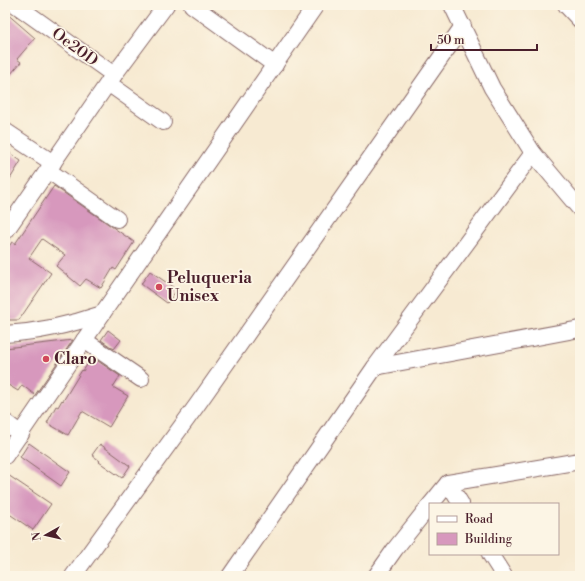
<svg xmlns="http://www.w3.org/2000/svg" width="585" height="581" font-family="'Libre Bodoni',serif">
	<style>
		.building { fill: #d798bd }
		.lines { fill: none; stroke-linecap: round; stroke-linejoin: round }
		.minor-casing { stroke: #876665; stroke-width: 18 }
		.minor { stroke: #fff; stroke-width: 16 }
		.poi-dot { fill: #d1495b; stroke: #fcf5e5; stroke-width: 1.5 }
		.labels { text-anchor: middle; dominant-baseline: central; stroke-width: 3.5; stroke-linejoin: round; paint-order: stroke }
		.street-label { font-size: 16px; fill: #4a1f2b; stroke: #fcf5e5 }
		.poi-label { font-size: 16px; font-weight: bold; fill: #4a1f2b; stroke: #fcf5e5; text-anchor: start }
	</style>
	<rect width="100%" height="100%" fill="#fcf5e5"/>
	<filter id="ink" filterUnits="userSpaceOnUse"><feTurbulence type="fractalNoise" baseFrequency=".025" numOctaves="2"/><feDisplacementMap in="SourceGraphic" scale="8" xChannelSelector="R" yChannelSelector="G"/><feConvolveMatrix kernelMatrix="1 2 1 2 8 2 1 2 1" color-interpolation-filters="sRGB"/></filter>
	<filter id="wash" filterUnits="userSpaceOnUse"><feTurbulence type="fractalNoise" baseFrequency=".012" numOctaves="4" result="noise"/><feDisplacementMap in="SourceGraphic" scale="16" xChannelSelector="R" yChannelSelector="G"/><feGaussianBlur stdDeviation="0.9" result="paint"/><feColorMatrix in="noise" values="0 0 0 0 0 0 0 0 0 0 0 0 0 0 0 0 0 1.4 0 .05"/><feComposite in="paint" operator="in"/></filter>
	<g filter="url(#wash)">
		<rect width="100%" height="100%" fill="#f7ead2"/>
		<g id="blocks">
			<g class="building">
				<path d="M 5,12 L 35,38 L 17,59 L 21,62 L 5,81 Z"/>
				<path d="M 5,150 L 21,161 L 5,187 Z"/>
				<path d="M 54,186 L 134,242 L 116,270 L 113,268 L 101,288 L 86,279 L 80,286 L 56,266 L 65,255 L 42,239 L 29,258 L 51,273 L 19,320 L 5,320 L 5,252 L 12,242 L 15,244 Z"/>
				<path d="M 150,271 L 177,290 L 167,303 L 141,284 Z"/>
				<path d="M 108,330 L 121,340 L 114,349 L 101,340 Z"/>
				<path d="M 73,340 L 35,395 L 22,385 L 18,391 L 5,383 L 5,348 Z"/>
				<path d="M 92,357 L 120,376 L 113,387 L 128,396 L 109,427 L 82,411 L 68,435 L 47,423 L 56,406 L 58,407 L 62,400 L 63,401 L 82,370 L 83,371 Z"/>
				<path d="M 29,443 L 70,472 L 61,486 L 20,457 Z"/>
				<path d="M 100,444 L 130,466 L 122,478 L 99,462 L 100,461 L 92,455 Z"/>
				<path d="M 5,473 L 51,504 L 33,530 L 5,511 Z"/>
			</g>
		</g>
	</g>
	<g filter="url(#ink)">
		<use href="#blocks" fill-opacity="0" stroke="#876665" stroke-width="1"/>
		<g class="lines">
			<defs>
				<g id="minor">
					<path d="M 16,5 L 114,75"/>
					<path d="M 192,5 L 275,65"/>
					<path d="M 452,5 L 492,88 L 533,153 L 580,209"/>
					<path d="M 566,5 L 580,20"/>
					<path d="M 108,83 L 163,122"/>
					<path d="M 5,131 L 53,163"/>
					<path d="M 49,171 L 117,219"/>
					<path d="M 5,232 L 108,83 L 166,5"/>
					<path d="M 5,334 C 38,332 70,325 102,314 L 316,5"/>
					<path d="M 84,340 L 141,379"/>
					<path d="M 375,367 L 580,329"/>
					<path d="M 5,422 L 21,434"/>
					<path d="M 5,456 L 102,314"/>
					<path d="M 448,483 L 461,504"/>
					<path d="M 431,504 L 448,483 L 580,461"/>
					<path d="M 490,554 L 504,576"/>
					<path d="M 73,576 L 197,405 L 463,26"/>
					<path d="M 230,576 L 375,367 L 533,153"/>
					<path d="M 376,576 L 395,549 L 430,505"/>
				</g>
			</defs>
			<use href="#minor" class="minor-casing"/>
			<use href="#minor" class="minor"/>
		</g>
	</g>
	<g class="poi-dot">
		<circle cx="159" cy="287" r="4"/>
		<circle cx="46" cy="359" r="4"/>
	</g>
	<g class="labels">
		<g class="street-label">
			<text transform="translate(75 47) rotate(36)">Oe20D</text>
		</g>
		<g class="poi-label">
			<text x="167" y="278">Peluqueria<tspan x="167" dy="18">Unisex</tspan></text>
			<text x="54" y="359">Claro</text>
		</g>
	</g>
	<rect width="585" height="581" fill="none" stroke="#fcf5e5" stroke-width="20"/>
	<rect x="429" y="503" width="130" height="52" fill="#fcf5e5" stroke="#b59f9b"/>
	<rect x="437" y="516" width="20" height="6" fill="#ffffff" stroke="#b59f9b"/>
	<text x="465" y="523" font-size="12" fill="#4a1f2b">Road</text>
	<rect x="437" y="533" width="20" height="12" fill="#d798bd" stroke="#b59f9b"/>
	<text x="465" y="543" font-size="12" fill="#4a1f2b">Building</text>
	<g transform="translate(46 535) rotate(262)" stroke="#fcf5e5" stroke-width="3" paint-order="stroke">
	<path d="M0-3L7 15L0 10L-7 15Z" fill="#4a1f2b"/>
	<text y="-6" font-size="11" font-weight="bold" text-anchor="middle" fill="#4a1f2b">N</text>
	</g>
	<path d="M431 44v6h106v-6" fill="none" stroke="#4a1f2b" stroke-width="2"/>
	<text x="437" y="44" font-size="12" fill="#4a1f2b" stroke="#fcf5e5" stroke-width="3" paint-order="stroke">50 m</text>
</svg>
